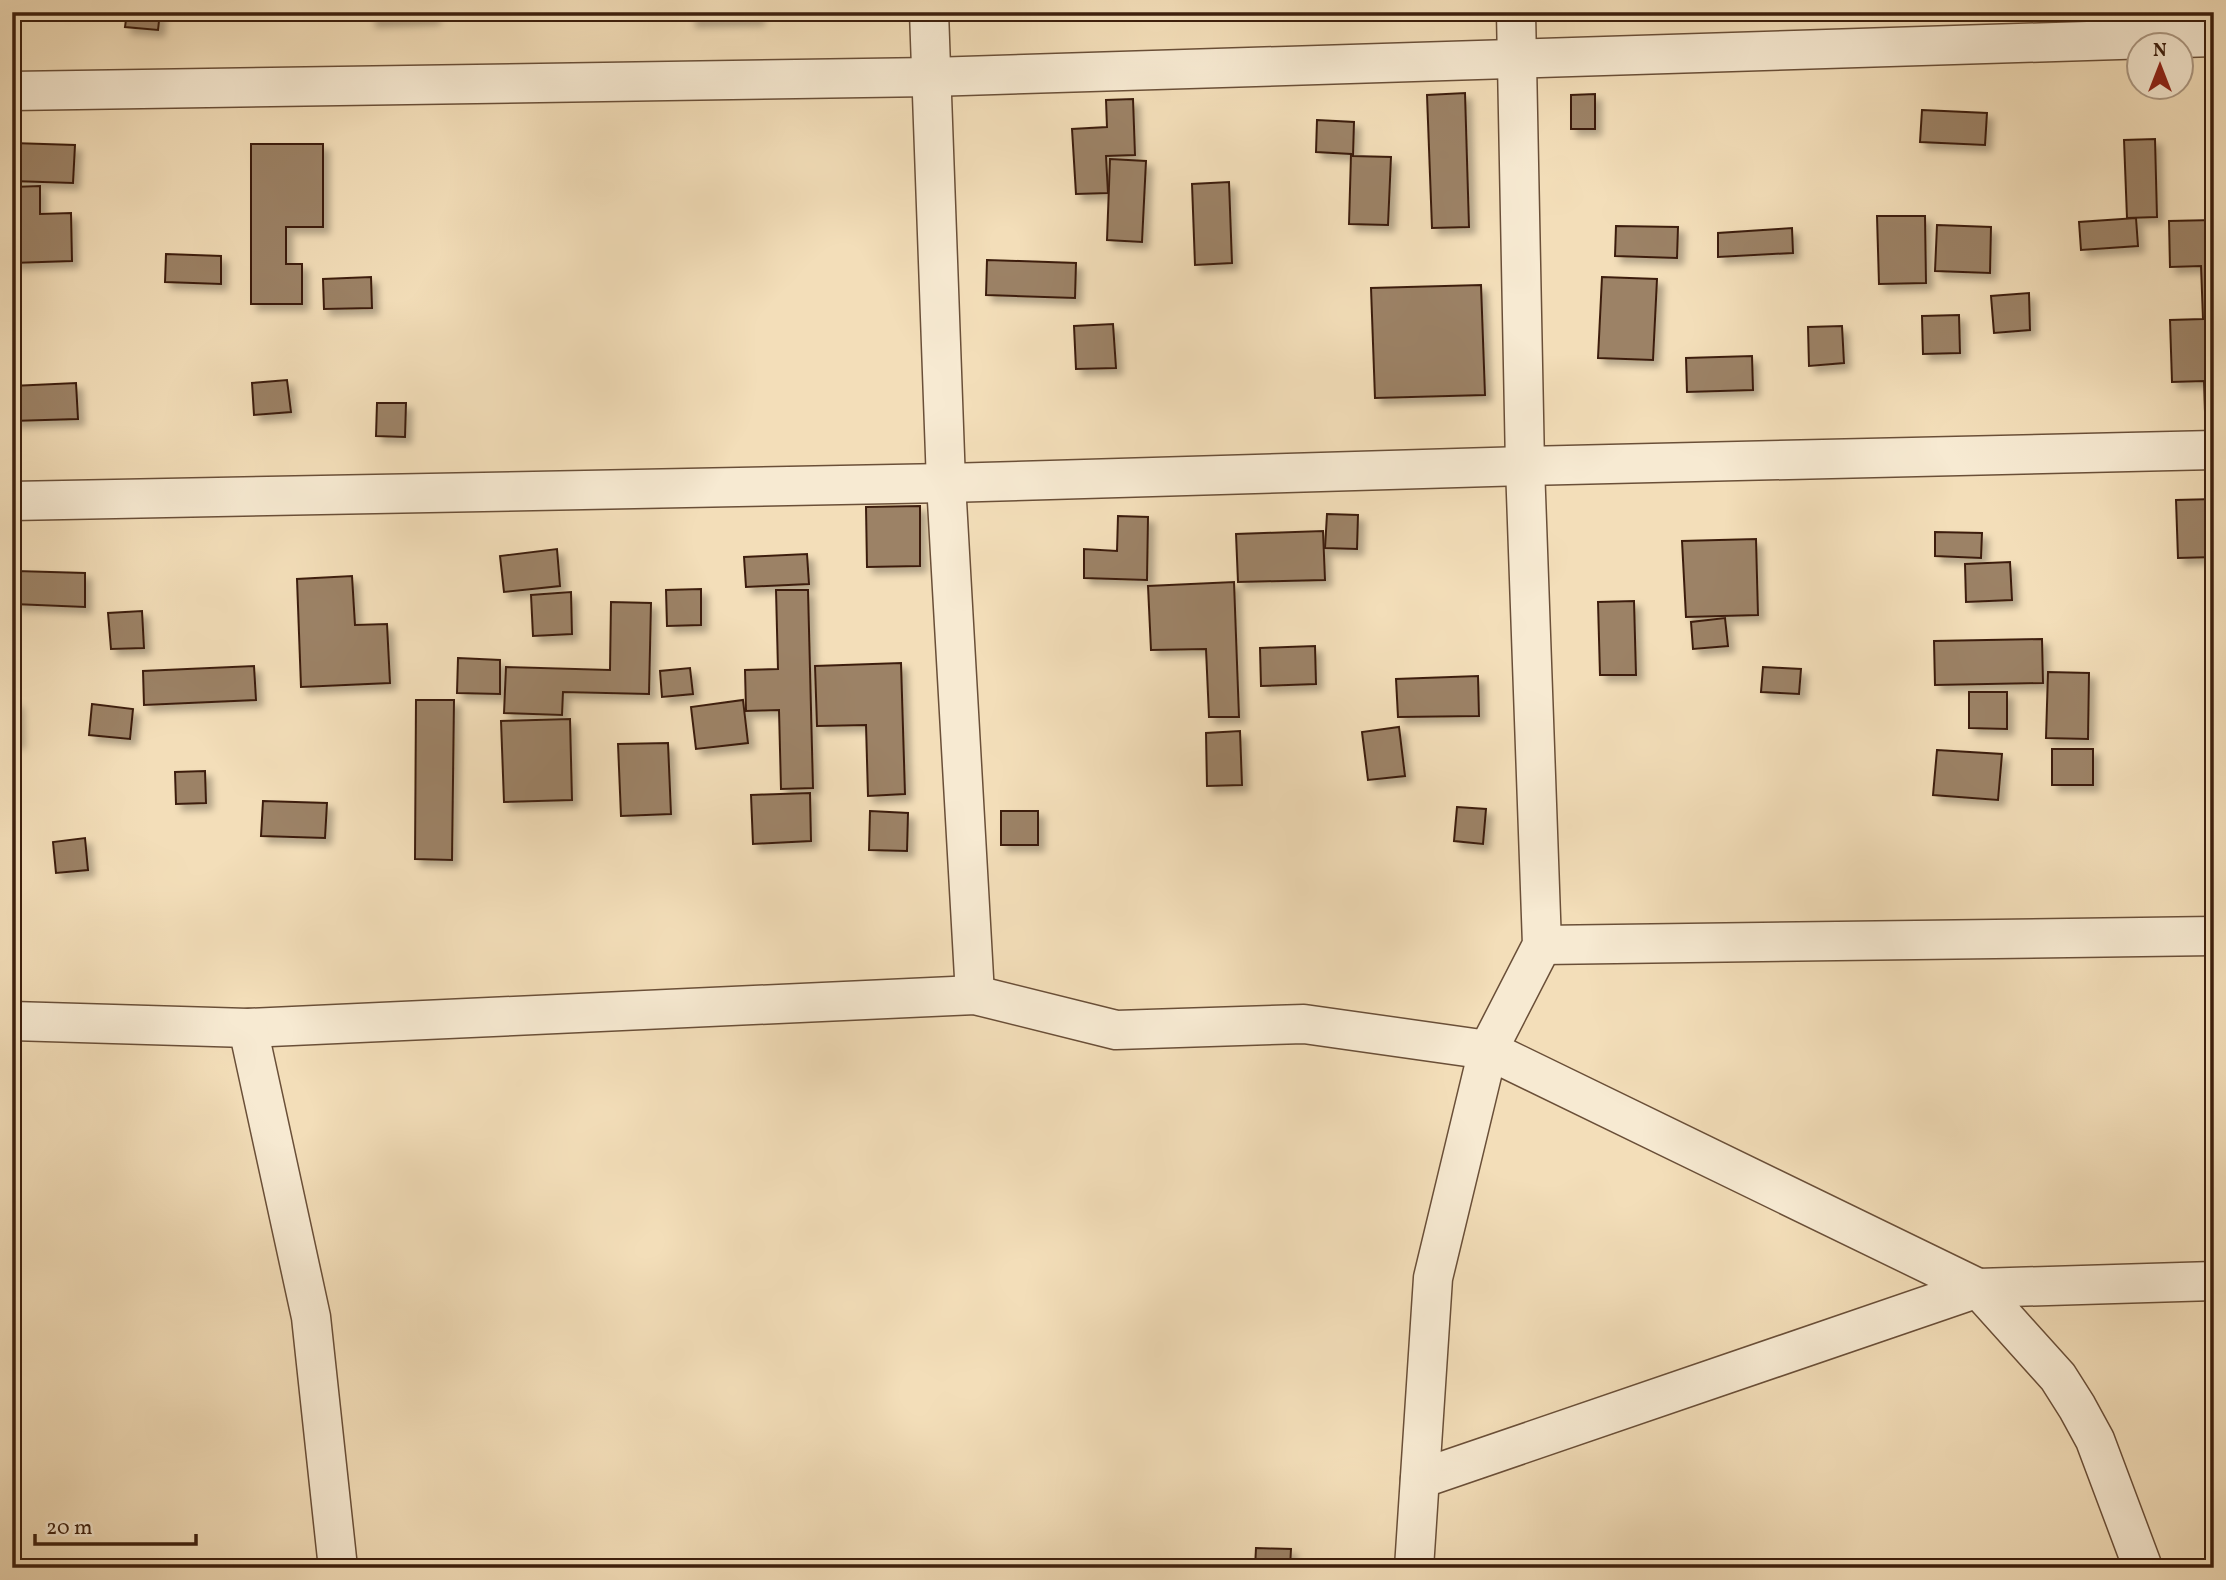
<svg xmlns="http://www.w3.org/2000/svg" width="2226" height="1580" font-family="Vollkorn,serif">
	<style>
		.building { fill: #9c8266; stroke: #3d1f0d; stroke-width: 2; filter: url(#shadow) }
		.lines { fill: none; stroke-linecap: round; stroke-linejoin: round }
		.minor-casing { stroke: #6a4f38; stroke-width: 41 }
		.minor { stroke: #f7ead2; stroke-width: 38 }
	</style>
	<defs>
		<filter id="shadow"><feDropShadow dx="6" dy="6" stdDeviation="3.5" flood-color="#0004"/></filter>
	</defs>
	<rect width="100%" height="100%" fill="#f3deb9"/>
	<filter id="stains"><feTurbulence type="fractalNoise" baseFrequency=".00286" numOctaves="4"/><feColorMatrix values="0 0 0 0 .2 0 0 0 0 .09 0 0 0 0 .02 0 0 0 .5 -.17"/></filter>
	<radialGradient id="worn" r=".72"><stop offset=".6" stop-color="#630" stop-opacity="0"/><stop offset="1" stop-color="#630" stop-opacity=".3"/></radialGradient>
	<g class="building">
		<path d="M 127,12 L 160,12 L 158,30 L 125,27 Z"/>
		<path d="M 370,12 L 433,12 L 434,18 L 370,21 Z"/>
		<path d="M 690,12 L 758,12 L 758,19 L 690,21 Z"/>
		<path d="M 1465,93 L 1469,227 L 1432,228 L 1427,95 Z"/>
		<path d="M 1595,94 L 1595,129 L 1571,129 L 1571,95 Z"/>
		<path d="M 1133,99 L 1135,155 L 1106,156 L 1108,193 L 1076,194 L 1072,129 L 1107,127 L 1106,100 Z"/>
		<path d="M 1922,110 L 1987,113 L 1985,145 L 1920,142 Z"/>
		<path d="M 1317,120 L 1354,122 L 1353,156 L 1391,157 L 1388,225 L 1349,224 L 1351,154 L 1316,152 Z"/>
		<path d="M 2155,139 L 2157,217 L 2127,218 L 2124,140 Z"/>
		<path d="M 12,143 L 75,145 L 73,183 L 12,181 Z"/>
		<path d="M 251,144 L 323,144 L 323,227 L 286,227 L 286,264 L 302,264 L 302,304 L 251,304 Z"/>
		<path d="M 1110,159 L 1146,161 L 1142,242 L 1107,240 Z"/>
		<path d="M 1229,182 L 1232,263 L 1195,265 L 1192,184 Z"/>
		<path d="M 40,186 L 40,214 L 71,213 L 72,261 L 12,263 L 12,187 Z"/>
		<path d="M 1877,216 L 1925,216 L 1926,283 L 1879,284 Z"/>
		<path d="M 2136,218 L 2138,246 L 2081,250 L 2079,222 Z"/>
		<path d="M 2214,220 L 2214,411 L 2205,412 L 2204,381 L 2172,382 L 2170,320 L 2203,319 L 2201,266 L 2170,267 L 2169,221 Z"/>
		<path d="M 1937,225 L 1991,227 L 1990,273 L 1935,271 Z"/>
		<path d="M 1616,226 L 1678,227 L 1677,258 L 1615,256 Z"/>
		<path d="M 1792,228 L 1793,253 L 1718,257 L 1718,233 Z"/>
		<path d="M 166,254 L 221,256 L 221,284 L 165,282 Z"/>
		<path d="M 987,260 L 1076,263 L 1075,298 L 986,295 Z"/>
		<path d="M 371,277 L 372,308 L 324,309 L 323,279 Z"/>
		<path d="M 1602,277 L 1657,279 L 1653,360 L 1598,358 Z"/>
		<path d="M 1481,285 L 1485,395 L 1375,398 L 1371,288 Z"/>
		<path d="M 2029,293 L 2030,330 L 1994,333 L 1991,296 Z"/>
		<path d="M 1959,315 L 1960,353 L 1923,354 L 1922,316 Z"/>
		<path d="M 1113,324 L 1116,368 L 1076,369 L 1074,326 Z"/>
		<path d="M 1842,326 L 1844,363 L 1809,366 L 1808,327 Z"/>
		<path d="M 1752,356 L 1753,390 L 1687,392 L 1686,358 Z"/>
		<path d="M 287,380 L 291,412 L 254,415 L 252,383 Z"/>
		<path d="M 76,383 L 78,419 L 12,421 L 12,386 Z"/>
		<path d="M 377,403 L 406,403 L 405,437 L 376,436 Z"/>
		<path d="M 2214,499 L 2214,557 L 2178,558 L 2176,500 Z"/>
		<path d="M 920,506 L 920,566 L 867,567 L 866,507 Z"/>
		<path d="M 1327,514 L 1358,515 L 1357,549 L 1325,548 Z"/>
		<path d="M 1118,516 L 1148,517 L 1147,580 L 1084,578 L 1084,549 L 1117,551 Z"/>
		<path d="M 1323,531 L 1325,580 L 1238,582 L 1236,534 Z"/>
		<path d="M 1935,532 L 1982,533 L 1981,558 L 1935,556 Z"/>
		<path d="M 1756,539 L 1758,615 L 1686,617 L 1682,541 Z"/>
		<path d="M 557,549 L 560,586 L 504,592 L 500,556 Z"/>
		<path d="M 807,554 L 809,584 L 746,587 L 744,557 Z"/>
		<path d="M 2010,562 L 2012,600 L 1966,602 L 1965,564 Z"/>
		<path d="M 16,571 L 85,573 L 85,607 L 14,604 Z"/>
		<path d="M 352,576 L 355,625 L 387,624 L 390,683 L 301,687 L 297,579 Z"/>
		<path d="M 1234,582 L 1239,717 L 1209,717 L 1206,649 L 1151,650 L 1148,586 Z"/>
		<path d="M 701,589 L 701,625 L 667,626 L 666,590 Z"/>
		<path d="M 776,590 L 808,590 L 813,788 L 781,789 L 779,710 L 746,711 L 745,670 L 778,669 Z"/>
		<path d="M 571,592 L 572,634 L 533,636 L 531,595 Z"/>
		<path d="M 1634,601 L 1636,675 L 1600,675 L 1598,602 Z"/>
		<path d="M 611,602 L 651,603 L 649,694 L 563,692 L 562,715 L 504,713 L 506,667 L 610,670 Z"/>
		<path d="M 142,611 L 144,648 L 111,649 L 108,613 Z"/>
		<path d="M 1725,618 L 1728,646 L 1693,649 L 1691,622 Z"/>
		<path d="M 2042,639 L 2043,683 L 1935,685 L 1934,641 Z"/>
		<path d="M 1315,646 L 1316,684 L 1261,686 L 1260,648 Z"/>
		<path d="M 458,658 L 500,660 L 500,694 L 457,693 Z"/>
		<path d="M 901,663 L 905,794 L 868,796 L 866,725 L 817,726 L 815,666 Z"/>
		<path d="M 254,666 L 256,700 L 144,705 L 143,671 Z"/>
		<path d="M 1763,667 L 1801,669 L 1799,694 L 1761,692 Z"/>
		<path d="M 690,668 L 693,694 L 662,697 L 660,671 Z"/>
		<path d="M 2048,672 L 2089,673 L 2088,739 L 2046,738 Z"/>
		<path d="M 1478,676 L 1479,716 L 1398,717 L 1396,679 Z"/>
		<path d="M 1969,692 L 2007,692 L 2007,729 L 1969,728 Z"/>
		<path d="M 416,700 L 454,700 L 452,860 L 415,859 Z"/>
		<path d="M 743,700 L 748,743 L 696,749 L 691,707 Z"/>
		<path d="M 12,702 L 17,702 L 18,742 L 12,742 Z"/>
		<path d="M 92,704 L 133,709 L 130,739 L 89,735 Z"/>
		<path d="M 570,719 L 572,800 L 504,802 L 501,721 Z"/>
		<path d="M 1399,727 L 1405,776 L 1368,780 L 1362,732 Z"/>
		<path d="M 1240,731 L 1242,785 L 1207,786 L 1206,733 Z"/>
		<path d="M 668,743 L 671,814 L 621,816 L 618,744 Z"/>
		<rect x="2052" y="749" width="41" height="36"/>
		<path d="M 1937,750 L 2002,754 L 1998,800 L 1933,795 Z"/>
		<path d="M 205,771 L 206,803 L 176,804 L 175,772 Z"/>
		<path d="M 810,793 L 811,841 L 753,844 L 751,795 Z"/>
		<path d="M 263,801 L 327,803 L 325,838 L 261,836 Z"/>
		<path d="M 1457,807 L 1486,809 L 1483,844 L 1454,841 Z"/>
		<path d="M 870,811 L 908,813 L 907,851 L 869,850 Z"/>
		<rect x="1001" y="811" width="37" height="34"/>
		<path d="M 85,838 L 88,870 L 56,873 L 53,842 Z"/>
		<path d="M 1256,1548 L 1291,1549 L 1290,1568 L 1255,1568 Z"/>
		<path d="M 1856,1564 L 1919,1565 L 1919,1568 L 1856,1568 Z"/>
	</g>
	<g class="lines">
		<defs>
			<g id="minor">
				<path d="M 929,12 L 946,483 L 975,995"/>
				<path d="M 12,91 L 931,77 L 2214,37"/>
				<path d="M 12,501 L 946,483 L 1525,466 L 2214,450"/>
				<path d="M 1542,945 L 2214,936"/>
				<path d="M 12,1021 L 248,1028 L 975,995 L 1116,1030 L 1304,1024 L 1488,1050 L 1978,1288 L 2058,1377 L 2077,1407 L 2095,1440 L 2143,1568"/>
				<path d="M 248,1028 L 311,1317 L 338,1568"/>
				<path d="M 1420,1479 L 1978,1288 L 2214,1281"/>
				<path d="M 1414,1568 L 1433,1278 L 1488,1050 L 1542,945 L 1525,466 L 1516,12"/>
			</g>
		</defs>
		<use href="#minor" class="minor-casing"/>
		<use href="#minor" class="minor"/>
	</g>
	<rect width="2226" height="1580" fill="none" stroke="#f3deb9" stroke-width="42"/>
	<rect x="14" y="14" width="2198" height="1552" fill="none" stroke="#3d1f0d" stroke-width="3.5"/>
	<rect x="21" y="21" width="2184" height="1538" fill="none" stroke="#3d1f0d" stroke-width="2"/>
	<g transform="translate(2160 66)"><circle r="33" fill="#f7ead2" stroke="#ad9983" stroke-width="2"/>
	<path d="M0-5L12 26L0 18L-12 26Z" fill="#8f2418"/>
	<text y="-10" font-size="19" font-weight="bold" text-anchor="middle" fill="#3d1f0d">N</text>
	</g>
	<path d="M35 1534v10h161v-10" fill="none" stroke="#3d1f0d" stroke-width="3.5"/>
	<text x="46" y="1534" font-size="21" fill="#3d1f0d" stroke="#f7ead2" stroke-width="5" paint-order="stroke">20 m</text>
	<rect width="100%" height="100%" filter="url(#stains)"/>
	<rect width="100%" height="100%" fill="url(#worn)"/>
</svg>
